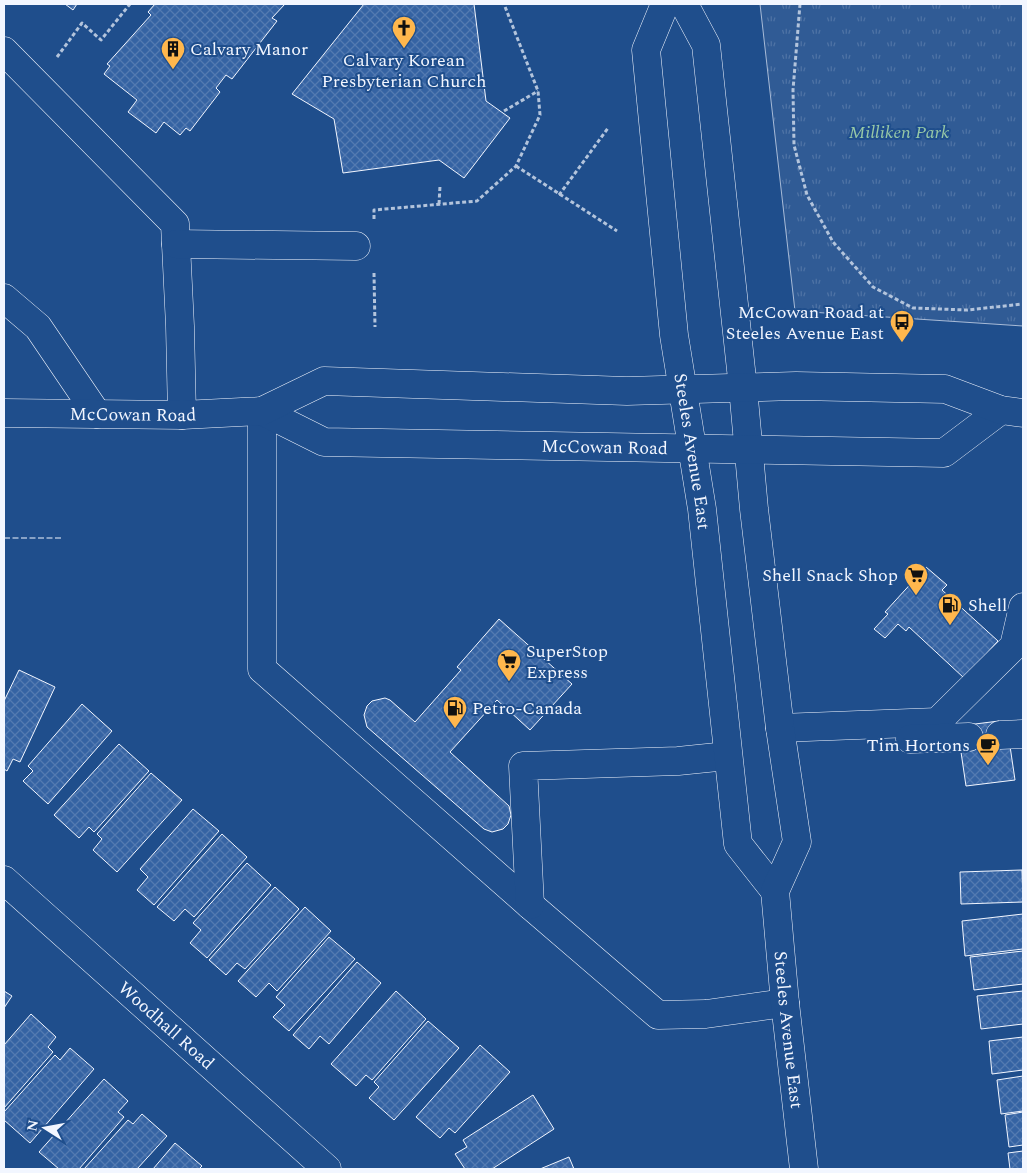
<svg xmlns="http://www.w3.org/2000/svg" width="1027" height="1173" font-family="Spectral,serif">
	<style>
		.park { fill: url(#park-tufts); stroke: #a8bbd7 }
		.building { fill: url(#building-cross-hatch); stroke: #f2f6ff }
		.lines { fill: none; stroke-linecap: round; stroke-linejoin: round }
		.minor-casing { stroke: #f2f6ff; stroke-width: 29 }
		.major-casing { stroke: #f2f6ff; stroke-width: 29 }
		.path { stroke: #b3c4dc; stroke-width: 3; stroke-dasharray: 4 2.5; stroke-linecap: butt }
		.minor { stroke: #1f4e8c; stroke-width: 28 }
		.major { stroke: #1f4e8c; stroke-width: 28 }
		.fence { stroke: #f2f6ff; stroke-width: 1; stroke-dasharray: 6 2.5; stroke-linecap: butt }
		.labels { text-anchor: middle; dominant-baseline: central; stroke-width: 4; stroke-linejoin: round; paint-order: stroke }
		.poi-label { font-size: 18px; fill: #f2f6ff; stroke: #1f4e8c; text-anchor: start }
		.park-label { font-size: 18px; font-style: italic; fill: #97c8a6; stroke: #1f4e8c }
		.street-label { font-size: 18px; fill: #f2f6ff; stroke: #1f4e8c }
	</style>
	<defs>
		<pattern id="park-tufts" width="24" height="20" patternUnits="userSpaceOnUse" patternTransform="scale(1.25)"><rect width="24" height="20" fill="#305b95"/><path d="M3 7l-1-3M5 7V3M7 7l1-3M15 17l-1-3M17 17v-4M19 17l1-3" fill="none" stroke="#4e73a5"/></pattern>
		<pattern id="building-cross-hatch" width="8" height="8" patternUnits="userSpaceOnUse" patternTransform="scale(1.25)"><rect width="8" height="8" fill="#3563a3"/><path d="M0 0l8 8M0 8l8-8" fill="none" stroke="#537ab1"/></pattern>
	</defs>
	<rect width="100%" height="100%" fill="#1f4e8c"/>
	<path class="park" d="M 760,4 L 1023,4 L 1023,326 L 795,311 Z"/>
	<g class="building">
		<path d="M 65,4 L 77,4 L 73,10 Z"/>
		<path d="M 155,4 L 285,4 L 272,18 L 277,21 L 232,79 L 226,75 L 216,88 L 220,92 L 190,131 L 186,128 L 180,135 L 164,122 L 156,133 L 128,112 L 137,100 L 104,74 L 110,66 L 107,64 L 151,15 L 148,12 Z"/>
		<path d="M 364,4 L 474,4 L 486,101 L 510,118 L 464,178 L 439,160 L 343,173 L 334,119 L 292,94 Z"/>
		<path d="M 926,567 L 947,585 L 942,590 L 998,641 L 964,678 L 909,627 L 906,631 L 898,624 L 885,638 L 874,629 L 888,614 L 885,612 Z"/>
		<path d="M 499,619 L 572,684 L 530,730 L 497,700 L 450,752 L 509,806 L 511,815 L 508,824 L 503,829 L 492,832 L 484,829 L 367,727 L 364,715 L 367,706 L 372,701 L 385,698 L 390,700 L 415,722 L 461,670 L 457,667 Z"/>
		<path d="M 19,670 L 55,687 L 20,762 L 13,759 L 7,771 L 4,769 L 4,701 Z"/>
		<path d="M 82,704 L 112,731 L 48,804 L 23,781 L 33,771 L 28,766 Z"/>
		<path d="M 999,721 L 1001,738 L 1010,746 L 1015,780 L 966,786 L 961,752 L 969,742 L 967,725 Z"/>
		<path d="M 119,744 L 149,771 L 94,832 L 89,827 L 79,838 L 54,815 Z"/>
		<path d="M 151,773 L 182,800 L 117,872 L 93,850 L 102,839 L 97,834 Z"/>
		<path d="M 193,809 L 219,831 L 154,905 L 137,890 L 148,877 L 140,869 Z"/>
		<path d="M 222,834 L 247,857 L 194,917 L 185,909 L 174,921 L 157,907 Z"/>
		<path d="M 247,863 L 271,885 L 207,958 L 190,943 L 201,930 L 193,923 Z"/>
		<path d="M 1022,870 L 1023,902 L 961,904 L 960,872 Z"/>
		<path d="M 275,887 L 299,909 L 245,969 L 237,963 L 226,975 L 209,960 Z"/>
		<path d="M 305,907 L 331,931 L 277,991 L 269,983 L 256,997 L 238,981 Z"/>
		<path d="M 1023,914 L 1023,949 L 965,956 L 962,921 Z"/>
		<path d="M 329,937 L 355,959 L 289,1031 L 273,1017 L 285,1005 L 276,997 Z"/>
		<path d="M 1023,951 L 1023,984 L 974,990 L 970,957 Z"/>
		<path d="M 357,962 L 381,983 L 329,1044 L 320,1036 L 309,1049 L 293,1035 Z"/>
		<path d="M 4,991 L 12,996 L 4,1008 Z"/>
		<path d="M 396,991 L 426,1019 L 372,1080 L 366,1075 L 356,1086 L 331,1064 Z"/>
		<path d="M 1023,991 L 1023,1024 L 981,1029 L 977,996 Z"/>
		<path d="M 31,1014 L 56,1037 L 48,1047 L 53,1052 L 4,1108 L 4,1045 Z"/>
		<path d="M 428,1021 L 459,1048 L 394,1120 L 369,1098 L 379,1087 L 374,1082 Z"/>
		<path d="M 1023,1037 L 1023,1070 L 992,1074 L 989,1041 Z"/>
		<path d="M 480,1045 L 510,1072 L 455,1133 L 449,1128 L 440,1138 L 416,1117 Z"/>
		<path d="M 70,1048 L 94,1069 L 30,1143 L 4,1120 L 4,1112 L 55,1055 L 60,1060 Z"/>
		<path d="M 1023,1076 L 1023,1111 L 1001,1114 L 997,1080 Z"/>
		<path d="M 104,1079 L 128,1101 L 118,1112 L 124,1117 L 79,1169 L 59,1169 L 39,1152 Z"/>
		<path d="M 533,1095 L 554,1129 L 492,1169 L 465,1169 L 455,1154 L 467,1147 L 463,1140 Z"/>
		<path d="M 1023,1112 L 1023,1145 L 1009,1147 L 1005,1115 Z"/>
		<path d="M 142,1114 L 167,1136 L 137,1169 L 84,1169 L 128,1120 L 133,1124 Z"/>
		<path d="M 175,1143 L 202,1166 L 199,1169 L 153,1169 Z"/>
		<path d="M 1023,1151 L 1023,1169 L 1010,1169 L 1008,1153 Z"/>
		<path d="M 569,1157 L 574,1169 L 540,1169 Z"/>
	</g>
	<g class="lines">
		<defs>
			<g id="minor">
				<path d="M 4,51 L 175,224 L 180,326 L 182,415"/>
				<path d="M 176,244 L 356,246"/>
				<path d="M 4,298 L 38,327 L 97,414"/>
				<path d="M 262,411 L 262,669 L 530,905 L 658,1015 L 706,1014 L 785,1003"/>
				<path d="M 780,728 L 937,722 L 1014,646 L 1023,607"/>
				<path d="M 1000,735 L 1023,734"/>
				<path d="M 910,739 L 969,737"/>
				<path id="s1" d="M 4,880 L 327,1169"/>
				<path d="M 530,905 L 523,766 L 678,761 L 727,756"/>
			</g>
			<g id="major">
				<path id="s2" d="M 665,4 L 646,50 L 674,335 L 702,509 L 738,844 L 775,891"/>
				<path id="s3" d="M 684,4 L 706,45 L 743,388 L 754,509 L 780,728 L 797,842 L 775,891 L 785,1003 L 804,1169"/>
				<path id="s4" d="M 262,411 L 324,442 L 944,453 L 1001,410"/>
				<path id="s5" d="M 4,413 L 182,415 L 262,411 L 324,381 L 627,391 L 796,386 L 945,389 L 1001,410 L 1023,413"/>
			</g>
		</defs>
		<use href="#minor" class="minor-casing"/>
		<use href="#major" class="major-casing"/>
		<g class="path">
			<path d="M 800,4 L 793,90 L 794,145 L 807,195 L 833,242 L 873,287 L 913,308 L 967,310 L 1023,304"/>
			<path d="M 57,57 L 82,23 L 101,40 L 130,4"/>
			<path d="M 504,111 L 538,91"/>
			<path d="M 516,166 L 617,231"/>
			<path d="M 559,195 L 608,128"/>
			<path d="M 439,204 L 440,186"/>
			<path d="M 374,219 L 374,210 L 477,201 L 516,166 L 540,115 L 538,91 L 504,4"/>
			<path d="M 374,273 L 375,327"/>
		</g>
		<use href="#minor" class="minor"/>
		<use href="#major" class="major"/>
		<path class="fence" d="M 4,538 L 62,538"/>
	</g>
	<defs>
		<symbol id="church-pin" viewBox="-11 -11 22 30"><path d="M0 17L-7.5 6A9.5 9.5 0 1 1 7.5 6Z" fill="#ffb74d" stroke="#1f4e8c"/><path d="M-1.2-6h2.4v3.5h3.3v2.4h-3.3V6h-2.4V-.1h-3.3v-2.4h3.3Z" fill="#111"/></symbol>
		<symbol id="building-pin" viewBox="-11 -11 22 30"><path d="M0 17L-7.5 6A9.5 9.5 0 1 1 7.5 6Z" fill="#ffb74d" stroke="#1f4e8c"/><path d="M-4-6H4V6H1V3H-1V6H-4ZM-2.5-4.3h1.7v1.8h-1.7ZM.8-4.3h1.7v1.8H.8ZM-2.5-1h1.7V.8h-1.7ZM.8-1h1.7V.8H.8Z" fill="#111"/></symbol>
		<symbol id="bus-pin" viewBox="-11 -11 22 30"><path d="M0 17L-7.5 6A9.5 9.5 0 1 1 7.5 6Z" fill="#ffb74d" stroke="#1f4e8c"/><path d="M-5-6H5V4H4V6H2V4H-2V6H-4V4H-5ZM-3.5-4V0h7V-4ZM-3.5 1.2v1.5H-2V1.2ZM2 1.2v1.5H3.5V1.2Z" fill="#111"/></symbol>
		<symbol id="supermarket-pin" viewBox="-11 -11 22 30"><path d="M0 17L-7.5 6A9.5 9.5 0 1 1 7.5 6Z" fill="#ffb74d" stroke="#1f4e8c"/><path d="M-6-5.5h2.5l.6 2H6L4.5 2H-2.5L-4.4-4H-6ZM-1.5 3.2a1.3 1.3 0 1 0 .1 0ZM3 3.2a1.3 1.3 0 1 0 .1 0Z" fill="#111"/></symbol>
		<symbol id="fuel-pin" viewBox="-11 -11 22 30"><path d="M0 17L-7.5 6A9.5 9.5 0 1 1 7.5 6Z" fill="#ffb74d" stroke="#1f4e8c"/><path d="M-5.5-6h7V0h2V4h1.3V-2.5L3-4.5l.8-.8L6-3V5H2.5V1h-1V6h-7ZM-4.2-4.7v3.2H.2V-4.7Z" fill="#111"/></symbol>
		<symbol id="cafe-pin" viewBox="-11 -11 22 30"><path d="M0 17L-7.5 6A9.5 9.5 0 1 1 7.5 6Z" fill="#ffb74d" stroke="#1f4e8c"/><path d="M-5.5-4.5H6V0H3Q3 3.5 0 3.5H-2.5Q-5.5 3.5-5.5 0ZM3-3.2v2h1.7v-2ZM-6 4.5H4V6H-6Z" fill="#111"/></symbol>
	</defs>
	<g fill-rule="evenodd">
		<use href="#church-pin" x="390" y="14" width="28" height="38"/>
		<use href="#building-pin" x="159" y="35" width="28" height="38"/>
		<use href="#bus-pin" x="888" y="308" width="28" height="38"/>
		<use href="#supermarket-pin" x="902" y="561" width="28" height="38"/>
		<use href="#fuel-pin" x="936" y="591" width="28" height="38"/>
		<use href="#supermarket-pin" x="495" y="647" width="28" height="38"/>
		<use href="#fuel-pin" x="441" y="694" width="28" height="38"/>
		<use href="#cafe-pin" x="974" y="731" width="28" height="38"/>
	</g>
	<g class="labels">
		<g class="poi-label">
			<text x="190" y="49">Calvary Manor</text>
			<text x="404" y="60" text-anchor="middle">Calvary Korean<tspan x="404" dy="21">Presbyterian Church</tspan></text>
			<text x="884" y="312" text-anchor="end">McCowan Road at<tspan x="884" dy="21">Steeles Avenue East</tspan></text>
			<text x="898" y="575" text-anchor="end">Shell Snack Shop</text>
			<text x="968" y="605">Shell</text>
			<text x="526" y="651">SuperStop<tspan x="526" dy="21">Express</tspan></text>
			<text x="472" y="708">Petro-Canada</text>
			<text x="970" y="745" text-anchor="end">Tim Hortons</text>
		</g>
		<g class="park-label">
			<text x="899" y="132">Milliken Park</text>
		</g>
		<g class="street-label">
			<text stroke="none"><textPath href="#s5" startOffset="129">McCowan Road</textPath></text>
			<text stroke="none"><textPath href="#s4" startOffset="350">McCowan Road</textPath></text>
			<text stroke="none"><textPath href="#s2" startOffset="454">Steeles Avenue East</textPath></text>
			<text stroke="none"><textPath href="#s1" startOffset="218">Woodhall Road</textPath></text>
			<text stroke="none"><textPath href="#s3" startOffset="1042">Steeles Avenue East</textPath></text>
		</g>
	</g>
	<rect width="1027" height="1173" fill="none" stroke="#f2f6ff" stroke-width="10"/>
	<g transform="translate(45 1128) rotate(281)" stroke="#1f4e8c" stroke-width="4" paint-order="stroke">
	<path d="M0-4L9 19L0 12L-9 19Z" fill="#f2f6ff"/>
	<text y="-8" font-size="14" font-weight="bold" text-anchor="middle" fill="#f2f6ff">N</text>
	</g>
</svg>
